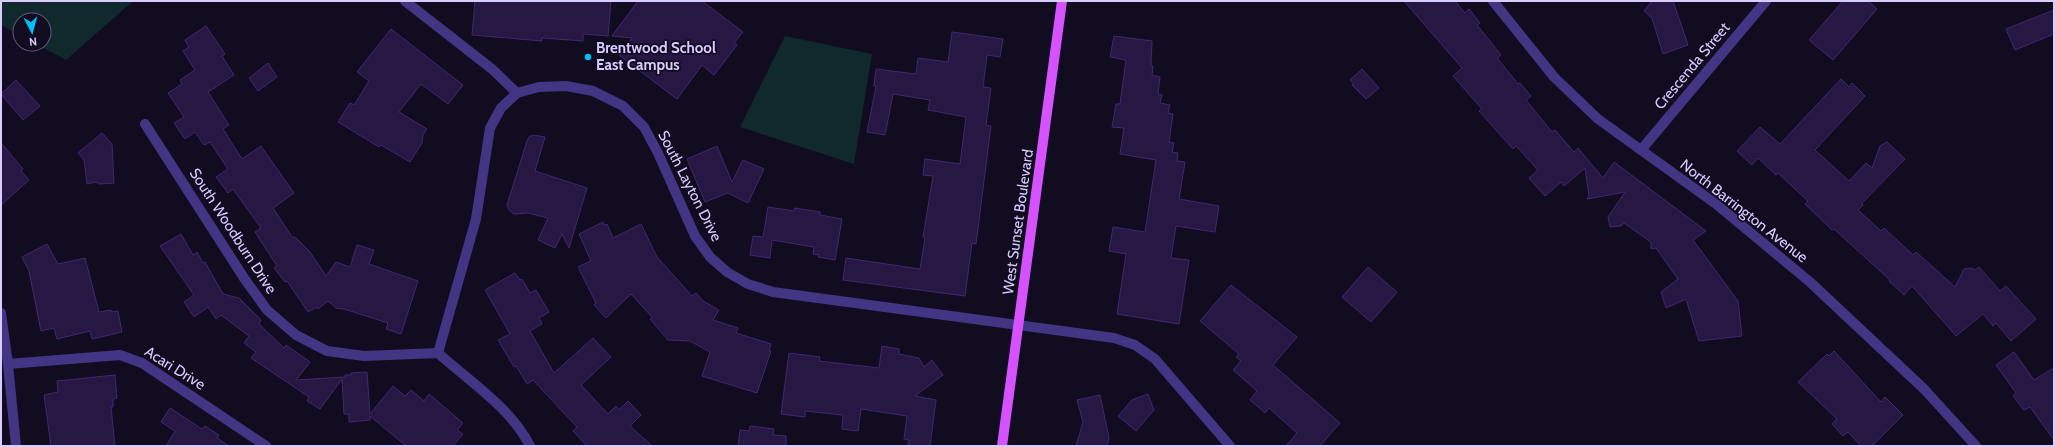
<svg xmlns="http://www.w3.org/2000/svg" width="2055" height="447" font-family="Cabin,sans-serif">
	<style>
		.green { fill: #0f292c }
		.building { fill: #261743; stroke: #402870 }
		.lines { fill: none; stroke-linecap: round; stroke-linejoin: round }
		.minor { stroke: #423583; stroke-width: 10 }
		.major { stroke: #d553ff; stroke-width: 10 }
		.poi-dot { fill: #00bff7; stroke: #120c21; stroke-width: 1.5 }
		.labels { text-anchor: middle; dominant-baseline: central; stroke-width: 3.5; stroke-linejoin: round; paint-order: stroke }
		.poi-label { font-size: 15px; font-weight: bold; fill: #d9ccff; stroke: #120c21; text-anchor: start }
		.street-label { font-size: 15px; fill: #d9ccff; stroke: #120c21 }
	</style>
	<rect width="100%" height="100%" fill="#120c21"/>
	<g class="green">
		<path d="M 1,1 L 133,1 L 66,60 L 36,44 L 44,44 L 44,20 L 20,20 L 20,35 L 1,25 Z"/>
		<path d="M 785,36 L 872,54 L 854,164 L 740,127 Z"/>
	</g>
	<g class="building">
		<path d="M 475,1 L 611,1 L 608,36 L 583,34 L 583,41 L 542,38 L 542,41 L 472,35 Z"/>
		<path d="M 638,1 L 702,1 L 743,32 L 734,43 L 737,45 L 714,75 L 702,65 L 677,99 L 619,55 L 632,38 L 612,36 Z"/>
		<path d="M 1404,1 L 1455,1 L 1465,13 L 1469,9 L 1480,23 L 1477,25 L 1501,55 L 1497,58 L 1518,84 L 1520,83 L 1531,96 L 1526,100 L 1552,132 L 1555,130 L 1574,152 L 1578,148 L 1603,178 L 1614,162 L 1706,231 L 1693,240 L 1738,301 L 1742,336 L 1699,341 L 1686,299 L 1666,308 L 1661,292 L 1678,279 L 1656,248 L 1651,249 L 1651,242 L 1624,223 L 1621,226 L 1610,227 L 1608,217 L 1625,192 L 1587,199 L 1589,196 L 1585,168 L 1564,186 L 1561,182 L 1545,196 L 1529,178 L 1538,170 L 1516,146 L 1513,149 L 1479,111 L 1482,109 L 1453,76 L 1462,68 Z"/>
		<path d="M 1652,1 L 1673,1 L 1688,45 L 1663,54 L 1652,18 L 1644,11 Z"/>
		<path d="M 1843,1 L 1868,1 L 1877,9 L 1833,60 L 1809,40 Z"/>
		<path d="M 2054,10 L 2054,34 L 2015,50 L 2006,29 Z"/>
		<path d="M 206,26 L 225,54 L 222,56 L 234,75 L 208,92 L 229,125 L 223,129 L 242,159 L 261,146 L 294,193 L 273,208 L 292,237 L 295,237 L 310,252 L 326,276 L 336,262 L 350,267 L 357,245 L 374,250 L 369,264 L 418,281 L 401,334 L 386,329 L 388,323 L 344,309 L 336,308 L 328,301 L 318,309 L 317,307 L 308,312 L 287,281 L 285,282 L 274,268 L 277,266 L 255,232 L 261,228 L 233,189 L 228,193 L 216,177 L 228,169 L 210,142 L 204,145 L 195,132 L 185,139 L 174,123 L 184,117 L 168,93 L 182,84 L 180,80 L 195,70 L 183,51 L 189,47 L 185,40 Z"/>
		<path d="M 391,29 L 463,85 L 448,104 L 421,84 L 399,112 L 427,129 L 423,135 L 422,143 L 410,162 L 381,145 L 379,147 L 338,122 L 350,103 L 354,105 L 369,81 L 357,72 Z"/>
		<path d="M 952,32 L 1003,39 L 1000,57 L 987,55 L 983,87 L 991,88 L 986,125 L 991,126 L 976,244 L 972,243 L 965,296 L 843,280 L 846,258 L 920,269 L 925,238 L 923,237 L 933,176 L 923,175 L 925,159 L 960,164 L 966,117 L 928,110 L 930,100 L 893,94 L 885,135 L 867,132 L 876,86 L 874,86 L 876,69 L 916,74 L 918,58 L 948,62 Z"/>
		<path d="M 1114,36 L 1152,41 L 1151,66 L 1153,66 L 1152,75 L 1160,77 L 1158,94 L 1162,95 L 1160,103 L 1170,105 L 1168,113 L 1173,114 L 1169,142 L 1174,143 L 1172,152 L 1178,153 L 1177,161 L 1185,162 L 1179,199 L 1219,206 L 1215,232 L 1176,226 L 1171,258 L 1189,260 L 1179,324 L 1117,314 L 1126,254 L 1109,251 L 1113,227 L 1145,232 L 1156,160 L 1120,154 L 1124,128 L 1112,127 L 1116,104 L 1120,104 L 1126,60 L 1110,57 Z"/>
		<path d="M 268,63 L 277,77 L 258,91 L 249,78 Z"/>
		<path d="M 1362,69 L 1379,88 L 1366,99 L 1352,85 L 1354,84 L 1350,80 Z"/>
		<path d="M 1841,79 L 1849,87 L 1852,83 L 1865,96 L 1815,150 L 1849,181 L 1866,163 L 1872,168 L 1880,146 L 1887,142 L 1905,159 L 1862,203 L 1863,205 L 1858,210 L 1881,231 L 1884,228 L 1913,255 L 1916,252 L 1955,287 L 1964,269 L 1972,268 L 1974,270 L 1979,267 L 2000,291 L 2006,286 L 2036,319 L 2011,341 L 1996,323 L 1993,326 L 1983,314 L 1956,336 L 1912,286 L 1904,295 L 1889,281 L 1890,280 L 1834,229 L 1832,230 L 1805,204 L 1808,201 L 1778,173 L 1776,175 L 1758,158 L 1752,165 L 1737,151 L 1760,127 L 1780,144 Z"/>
		<path d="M 16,80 L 40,106 L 23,120 L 1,94 Z"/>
		<path d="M 102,133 L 112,144 L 114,183 L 99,184 L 96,182 L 87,184 L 84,160 L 78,153 Z"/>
		<path d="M 533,135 L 545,137 L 535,171 L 587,188 L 569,248 L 562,234 L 555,248 L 538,240 L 548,218 L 528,213 L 514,214 L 509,210 L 507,205 L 527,141 L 529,137 Z"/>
		<path d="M 1,143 L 23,169 L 21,171 L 29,180 L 1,205 Z"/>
		<path d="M 717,146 L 732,182 L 743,160 L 764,169 L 748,203 L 728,193 L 705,202 L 687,159 Z"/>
		<path d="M 768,207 L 794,211 L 795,208 L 820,212 L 820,215 L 842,219 L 835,260 L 818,257 L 819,255 L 813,254 L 814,247 L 772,240 L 770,258 L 750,255 L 753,236 L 763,237 Z"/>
		<path d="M 603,222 L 604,225 L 607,224 L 613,238 L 641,224 L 657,257 L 692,296 L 696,293 L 703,301 L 719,310 L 713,320 L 738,328 L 736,333 L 771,344 L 769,351 L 771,351 L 757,393 L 702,376 L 710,352 L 690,341 L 668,340 L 650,319 L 652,317 L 631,294 L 606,318 L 594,305 L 596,303 L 578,267 L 591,261 L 579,234 Z"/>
		<path d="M 181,234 L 193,255 L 197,252 L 203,263 L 205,262 L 223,294 L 239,298 L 261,320 L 259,324 L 284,348 L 286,345 L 310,362 L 296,380 L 345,377 L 345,375 L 351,375 L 351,373 L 367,372 L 370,414 L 393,386 L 405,396 L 411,390 L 424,401 L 429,394 L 463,423 L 457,430 L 463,434 L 453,446 L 406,446 L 370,416 L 370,420 L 349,422 L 349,414 L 344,414 L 342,379 L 320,409 L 307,401 L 309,397 L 251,358 L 256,352 L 244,343 L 249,336 L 221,315 L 216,319 L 208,307 L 194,317 L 184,302 L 194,295 L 160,246 Z"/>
		<path d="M 47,244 L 58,264 L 85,258 L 99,312 L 111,310 L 111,312 L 118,311 L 122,332 L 92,339 L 90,331 L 57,339 L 54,328 L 41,331 L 29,271 L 22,257 Z"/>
		<path d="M 1368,267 L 1397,292 L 1371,322 L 1342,297 Z"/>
		<path d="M 515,273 L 520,280 L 522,279 L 530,293 L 536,290 L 549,312 L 539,318 L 542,324 L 530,331 L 554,373 L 593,338 L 611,357 L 581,385 L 608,414 L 616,406 L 619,410 L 628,401 L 641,415 L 630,426 L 652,446 L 587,446 L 573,431 L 577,427 L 533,380 L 527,384 L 516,366 L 514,367 L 498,340 L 510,334 L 485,290 Z"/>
		<path d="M 1231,285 L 1297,337 L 1273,365 L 1340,423 L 1320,446 L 1286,446 L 1297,433 L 1269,408 L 1265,413 L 1250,400 L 1257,391 L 1233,370 L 1241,361 L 1236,357 L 1239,354 L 1200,321 Z"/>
		<path d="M 882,346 L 899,349 L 899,354 L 919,358 L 924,367 L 932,360 L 943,375 L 915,396 L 936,400 L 930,446 L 908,446 L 909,440 L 904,439 L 907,416 L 861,409 L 858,431 L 842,429 L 843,415 L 805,411 L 805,417 L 781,414 L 789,353 L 820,357 L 819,361 L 879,368 Z"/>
		<path d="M 1834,351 L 1881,402 L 1885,397 L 1903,415 L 1872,446 L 1861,446 L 1848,432 L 1843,436 L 1832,424 L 1837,419 L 1798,382 L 1827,354 L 1829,356 Z"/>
		<path d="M 2014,352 L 2034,380 L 2054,368 L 2054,440 L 2030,407 L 2024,410 L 2013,396 L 2016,393 L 1996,365 Z"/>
		<path d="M 115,375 L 117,398 L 113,399 L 113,407 L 111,407 L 115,446 L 51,446 L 44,395 L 58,392 L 57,381 Z"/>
		<path d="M 1148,394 L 1154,410 L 1136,431 L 1118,416 L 1132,400 Z"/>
		<path d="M 1100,395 L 1109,438 L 1107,446 L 1076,446 L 1083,422 L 1077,400 Z"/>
		<path d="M 170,408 L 202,429 L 205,426 L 219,435 L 217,438 L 229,446 L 166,446 L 175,431 L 161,422 Z"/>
		<path d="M 750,426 L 774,429 L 773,435 L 786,436 L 786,446 L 738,446 L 740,430 L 749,431 Z"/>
	</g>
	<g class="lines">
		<g class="minor">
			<path d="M 405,1 L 492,69 L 517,93"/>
			<path d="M 1493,1 L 1554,77 L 1598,119 L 1716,204 L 1810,282 L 1924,389 L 1976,446"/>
			<path d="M 145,124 L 244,278 L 267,310 L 296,335 L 327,351 L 364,356 L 438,353 C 469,381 511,408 530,446"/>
			<path d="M 1641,150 L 1766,1"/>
			<path d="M 1,313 L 8,364 L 16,446"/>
			<path d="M 438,353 L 476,219 L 490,128 L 501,108 L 517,93 L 539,87 L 566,86 L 593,91 L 623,106 L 644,127 L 658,153 L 695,236 L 710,257 L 727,272 L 748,284 L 773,292 L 1114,338 L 1135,345 L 1155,359 L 1230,446"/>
			<path d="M 8,364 L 120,355 L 142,363 L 266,446"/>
		</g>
		<path class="major" d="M 1002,446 L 1062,1"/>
	</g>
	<circle class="poi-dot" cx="588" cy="57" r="4"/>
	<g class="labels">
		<g class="poi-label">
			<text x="596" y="48">Brentwood School<tspan x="596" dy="17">East Campus</tspan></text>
		</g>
		<g class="street-label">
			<text transform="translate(1692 66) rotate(-50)">Crescenda Street</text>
			<text transform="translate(690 186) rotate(63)">South Layton Drive</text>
			<text transform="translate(1744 211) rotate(38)">North Barrington Avenue</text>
			<text transform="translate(1018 222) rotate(-82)">West Sunset Boulevard</text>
			<text transform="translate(233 231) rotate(57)">South Woodburn Drive</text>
			<text transform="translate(175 368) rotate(32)">Acari Drive</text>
		</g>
	</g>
	<rect width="2055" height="447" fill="none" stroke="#d9ccff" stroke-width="4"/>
	<g transform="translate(32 32) rotate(174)"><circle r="19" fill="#120c21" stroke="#62597a"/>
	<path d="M0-3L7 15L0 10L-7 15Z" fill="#00bff7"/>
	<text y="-6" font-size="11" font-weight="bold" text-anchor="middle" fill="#d9ccff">N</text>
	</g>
</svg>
